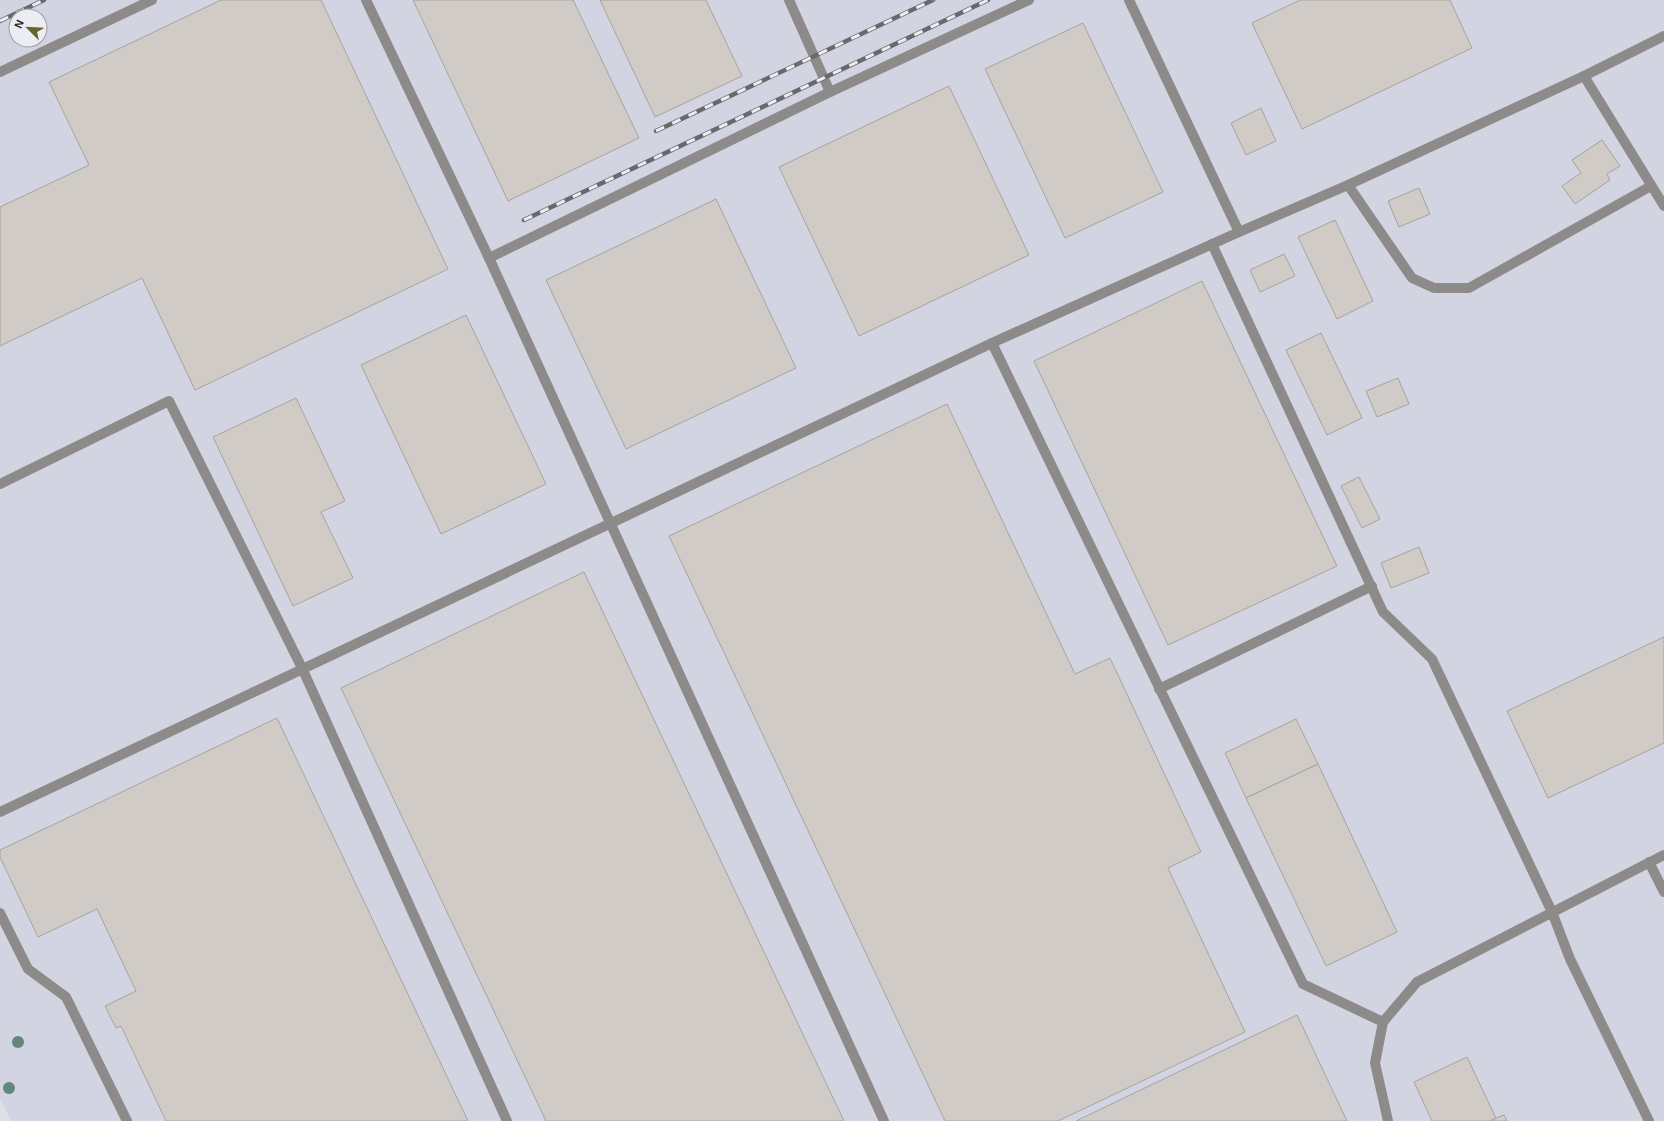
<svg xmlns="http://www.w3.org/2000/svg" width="1664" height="1121" font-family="Arial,sans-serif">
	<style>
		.built { fill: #d2d4e1; fill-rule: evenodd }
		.building { fill: #d0cbc7; stroke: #a6a29d }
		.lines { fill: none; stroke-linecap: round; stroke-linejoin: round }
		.lane { stroke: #8d8a8a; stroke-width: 10 }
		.rail-casing { stroke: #69696c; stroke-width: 4.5 }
		.rail { stroke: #ecedf3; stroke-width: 3; stroke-dasharray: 9; stroke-linecap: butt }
		.tree { fill: #64867a }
	</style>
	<rect width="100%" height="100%" fill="#dfe0e6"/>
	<path class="built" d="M 0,0 L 1664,0 L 1664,1121 L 11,1121 L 0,1098 ZM 16,16 L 40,16 L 40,40 L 16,40 Z"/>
	<g class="building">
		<path d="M 221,0 L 321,0 L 448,269 L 195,390 L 142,278 L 0,346 L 0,207 L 89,165 L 49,82 Z"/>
		<path d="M 413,0 L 573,0 L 639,138 L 508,201 Z"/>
		<path d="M 600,0 L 706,0 L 742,76 L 655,117 Z"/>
		<path d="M 1300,0 L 1450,0 L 1472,48 L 1302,129 L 1252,23 Z"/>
		<path d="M 1083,23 L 1163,192 L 1065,238 L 985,69 Z"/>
		<path d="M 949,86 L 1029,255 L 859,336 L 779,167 Z"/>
		<path d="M 1261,108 L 1276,141 L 1246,155 L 1231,123 Z"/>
		<path d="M 1602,140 L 1620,166 L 1607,174 L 1610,180 L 1575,204 L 1562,186 L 1581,173 L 1572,160 Z"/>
		<path d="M 1419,188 L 1430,214 L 1399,227 L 1388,201 Z"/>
		<path d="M 716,199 L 796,368 L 626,449 L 546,280 Z"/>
		<path d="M 1335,220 L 1373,301 L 1337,319 L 1298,237 Z"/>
		<path d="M 1284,254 L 1295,276 L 1260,292 L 1250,270 Z"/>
		<path d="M 1202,281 L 1337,566 L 1168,645 L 1034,361 Z"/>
		<path d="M 466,315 L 546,484 L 441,534 L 361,365 Z"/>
		<path d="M 1321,333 L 1362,418 L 1327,435 L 1286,350 Z"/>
		<path d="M 1398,378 L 1409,404 L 1377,417 L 1366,391 Z"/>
		<path d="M 296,398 L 345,501 L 321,512 L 353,578 L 293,606 L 213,437 Z"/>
		<path d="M 947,404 L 1075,674 L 1110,658 L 1201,852 L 1168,868 L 1245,1032 L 1058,1121 L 945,1121 L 669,536 Z"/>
		<path d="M 1359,477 L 1380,519 L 1362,528 L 1341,486 Z"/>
		<path d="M 1419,547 L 1429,573 L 1391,588 L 1381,563 Z"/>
		<path d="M 584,572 L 844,1121 L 546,1121 L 341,688 Z"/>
		<path d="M 1664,637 L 1664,743 L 1548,798 L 1507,711 Z"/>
		<path d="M 277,718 L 468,1121 L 166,1121 L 121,1026 L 116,1028 L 105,1006 L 136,991 L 97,909 L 38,937 L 0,857 L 0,850 Z"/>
		<path d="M 1296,719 L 1318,764 L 1246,798 L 1225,753 Z"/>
		<path d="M 1318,764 L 1397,932 L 1326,966 L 1246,798 Z"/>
		<path d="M 1297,1015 L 1347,1121 L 1076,1121 Z"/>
		<path d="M 1467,1057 L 1496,1118 L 1490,1121 L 1432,1121 L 1414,1082 Z"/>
		<path d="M 1504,1115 L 1507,1121 L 1490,1121 L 1496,1118 Z"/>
	</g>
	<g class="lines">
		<g class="lane">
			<path d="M 366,0 L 489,258 L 884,1121"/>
			<path d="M 789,0 L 830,92"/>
			<path d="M 1129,0 L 1239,232"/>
			<path d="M 0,72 L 152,0"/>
			<path d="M 1584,76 L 1664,206"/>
			<path d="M 1348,185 L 1412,278 L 1434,288 L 1469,288 L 1651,186"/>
			<path d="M 1212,244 L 1383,612 L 1432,659 L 1552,912 L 1570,959 L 1649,1121"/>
			<path d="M 489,258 L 830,92 L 1029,0"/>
			<path d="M 992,343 L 1303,984 L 1383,1022"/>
			<path d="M 0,484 L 169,401 L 302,668 L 507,1121"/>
			<path d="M 1159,689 L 1372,586"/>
			<path d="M 0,812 L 992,343 L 1239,232 L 1348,185 L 1584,76 L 1664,36"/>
			<path d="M 1649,862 L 1664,892"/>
			<path d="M 0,913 L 28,969 L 66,997 L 127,1121"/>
			<path d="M 1388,1121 L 1375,1063 L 1383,1022 L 1417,982 L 1664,855"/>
		</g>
		<defs>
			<g id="rail">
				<path d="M 0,21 L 44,0"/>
				<path d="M 656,131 L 933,0"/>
				<path d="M 524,220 L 988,0"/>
			</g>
		</defs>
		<use href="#rail" class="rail-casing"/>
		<use href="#rail" class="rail"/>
	</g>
	<g class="tree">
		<circle cx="18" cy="1042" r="6"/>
		<circle cx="9" cy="1088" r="6"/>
	</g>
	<g transform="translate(28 28) rotate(294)"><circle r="19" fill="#ecedf3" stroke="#9a9b9f"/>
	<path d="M0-3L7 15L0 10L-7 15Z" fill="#67612d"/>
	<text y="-6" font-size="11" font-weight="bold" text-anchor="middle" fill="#1f1f21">N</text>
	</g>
</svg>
